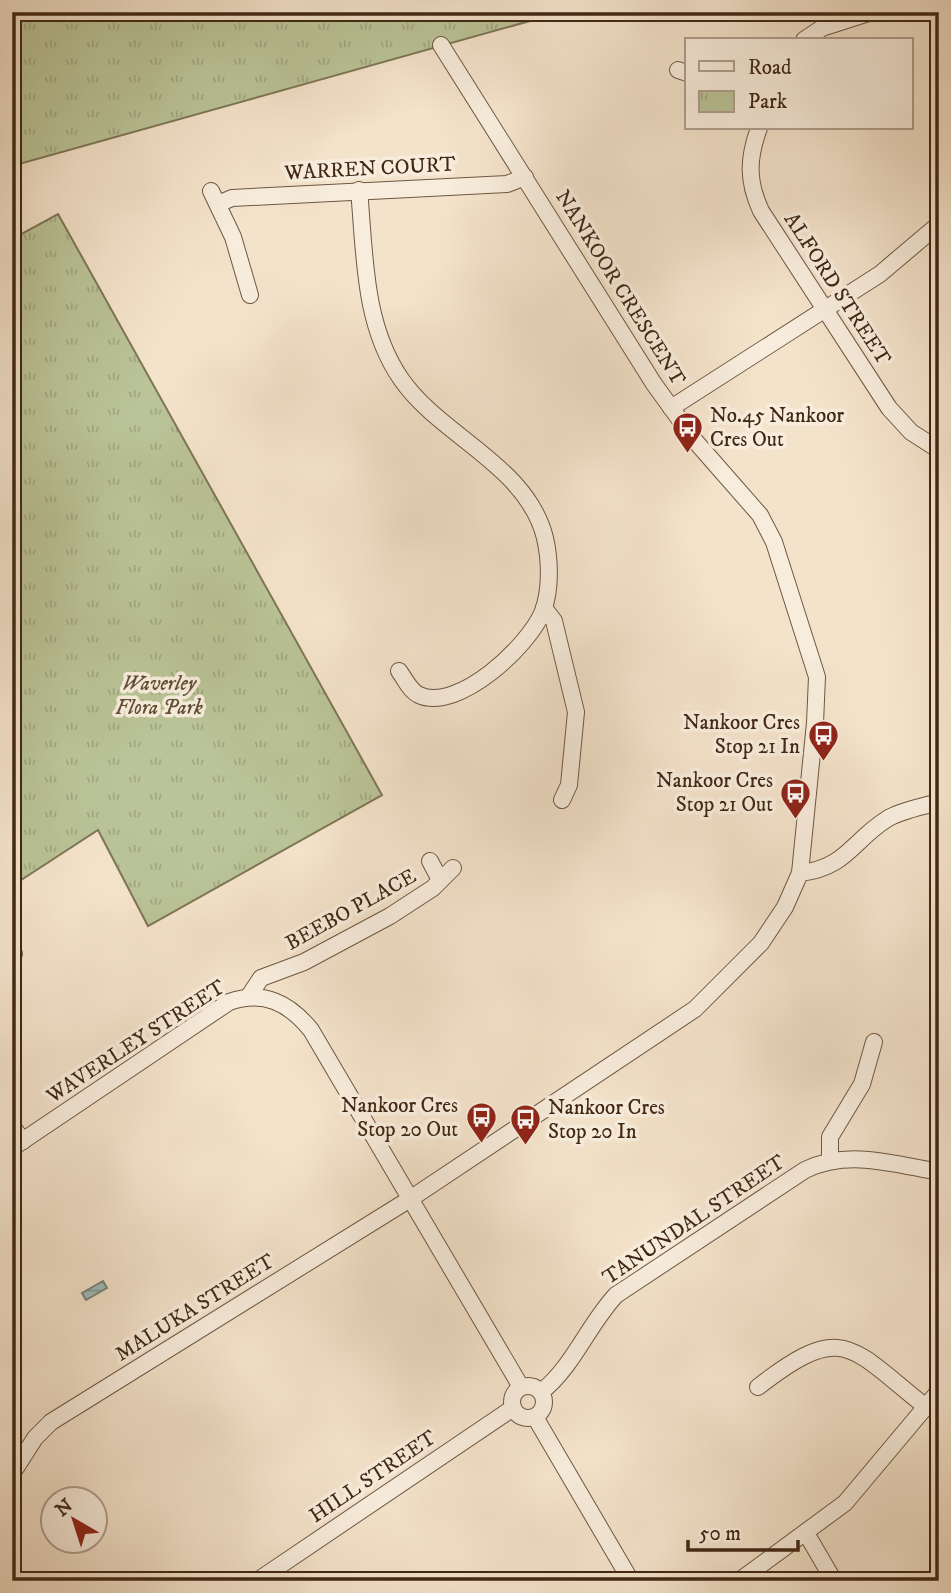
<svg xmlns="http://www.w3.org/2000/svg" width="951" height="1593" font-family="'IM FELL DW Pica',serif">
	<style>
		.park { fill: url(#park-tufts); stroke: #7e7656; stroke-width: 2 }
		.water { fill: url(#water-rules); stroke: #788179; stroke-width: 2 }
		.lines { fill: none; stroke-linecap: round; stroke-linejoin: round }
		.minor-casing { stroke: #6e5742; stroke-width: 18 }
		.minor { stroke: #f8eddd; stroke-width: 16 }
		.labels { text-anchor: middle; dominant-baseline: central; stroke-width: 7; stroke-linejoin: round; paint-order: stroke }
		.street-label { font-size: 21px; fill: #412814; stroke: #f8eddd }
		.poi-label { font-size: 21px; fill: #412814; stroke: #f8eddd; text-anchor: end }
		.park-label { font-size: 21px; font-style: italic; fill: #5f4f35; stroke: #f8eddd }
	</style>
	<defs>
		<pattern id="park-tufts" width="24" height="20" patternUnits="userSpaceOnUse" patternTransform="scale(1.75)"><rect width="24" height="20" fill="#bac498"/><path d="M3 7l-1-3M5 7V3M7 7l1-3M15 17l-1-3M17 17v-4M19 17l1-3" fill="none" stroke="#a1a882"/></pattern>
		<pattern id="water-rules" width="6" height="5" patternUnits="userSpaceOnUse" patternTransform="scale(1.75)"><rect width="6" height="5" fill="#9cbdbc"/><path d="M0 2.5h6" fill="none" stroke="#819a98"/></pattern>
	</defs>
	<rect width="100%" height="100%" fill="#f4e3cb"/>
	<filter id="stains"><feTurbulence type="fractalNoise" baseFrequency=".00286" numOctaves="4"/><feColorMatrix values="0 0 0 0 .2 0 0 0 0 .09 0 0 0 0 .02 0 0 0 .5 -.17"/></filter>
	<radialGradient id="worn" r=".72"><stop offset=".6" stop-color="#630" stop-opacity="0"/><stop offset="1" stop-color="#630" stop-opacity=".3"/></radialGradient>
	<g class="park">
		<path d="M 12,12 L 562,12 L 12,166 Z"/>
		<path d="M 58,214 L 382,795 L 148,926 L 98,830 L 12,886 L 12,239 Z"/>
	</g>
	<path class="water" d="M 103,1281 L 107,1288 L 86,1300 L 82,1293 Z"/>
	<g class="lines">
		<defs>
			<g id="minor">
				<path d="M 804,40 L 822,28 L 872,12"/>
				<path d="M 678,70 L 687,73"/>
				<path d="M 759,128 C 748,158 747,181 761,211 L 889,408 L 911,432 L 939,450"/>
				<path d="M 359,190 C 365,254 363,324 401,379 C 441,437 527,465 545,538 C 550,560 551,589 543,611 C 530,645 458,713 419,695 C 410,691 405,679 399,671"/>
				<path d="M 211,191 L 233,237 L 250,295"/>
				<path d="M 218,204 L 232,198 L 507,184 L 525,177"/>
				<path d="M 671,408 L 880,274 L 939,224"/>
				<path d="M 544,608 L 554,621 L 576,712 L 569,785 L 562,800"/>
				<path d="M 430,861 L 440,880"/>
				<path d="M 800,873 C 846,868 852,841 887,819 C 902,810 922,807 939,802"/>
				<path d="M 12,956 L 14,954"/>
				<path d="M 249,996 L 261,978 L 304,962 L 390,916 L 433,888 L 453,868"/>
				<path d="M 12,1126 L 23,1141"/>
				<path d="M 12,1148 L 229,1002 C 264,990 289,1003 311,1030 L 521,1387"/>
				<path d="M 830,1160 L 830,1137 L 862,1084 L 874,1042"/>
				<circle cx="528" cy="1402" r="16"/>
				<path d="M 758,1387 C 844,1320 850,1347 926,1407"/>
				<path d="M 541,1392 C 573,1367 588,1325 616,1295 L 805,1170 C 848,1149 894,1164 939,1172"/>
				<path d="M 535,1417 L 631,1581"/>
				<path d="M 12,1474 L 35,1438 L 51,1422 L 410,1199 L 695,1009 L 761,943 L 785,907 L 800,873 L 815,723 L 817,677 L 774,542 L 760,515 L 696,442 L 654,384 L 441,45"/>
				<path d="M 806,1533 L 834,1581"/>
				<path d="M 257,1581 L 513,1408"/>
				<path d="M 739,1581 L 845,1503 L 939,1391"/>
			</g>
		</defs>
		<use href="#minor" class="minor-casing"/>
		<use href="#minor" class="minor"/>
	</g>
	<defs>
		<symbol id="bus-pin" viewBox="-11 -11 22 30"><path d="M0 17L-7.5 6A9.5 9.5 0 1 1 7.5 6Z" fill="#8f2418" stroke="#f8eddd"/><path d="M-5-6H5V4H4V6H2V4H-2V6H-4V4H-5ZM-3.5-4V0h7V-4ZM-3.5 1.2v1.5H-2V1.2ZM2 1.2v1.5H3.5V1.2Z" fill="#fff"/></symbol>
	</defs>
	<g fill-rule="evenodd">
		<use href="#bus-pin" x="670" y="410" width="35" height="47"/>
		<use href="#bus-pin" x="806" y="718" width="35" height="47"/>
		<use href="#bus-pin" x="778" y="776" width="35" height="47"/>
		<use href="#bus-pin" x="464" y="1100" width="35" height="47"/>
		<use href="#bus-pin" x="508" y="1102" width="35" height="47"/>
	</g>
	<g class="labels">
		<g class="street-label">
			<text transform="translate(370 169) rotate(-3)">WARREN COURT</text>
			<text transform="translate(620 288) rotate(58)">NANKOOR CRESCENT</text>
			<text transform="translate(837 289) rotate(57)">ALFORD STREET</text>
			<text transform="translate(351 910) rotate(-29)">BEEBO PLACE</text>
			<text transform="translate(136 1042) rotate(-33)">WAVERLEY STREET</text>
			<text transform="translate(694 1220) rotate(-34)">TANUNDAL STREET</text>
			<text transform="translate(195 1308) rotate(-32)">MALUKA STREET</text>
			<text transform="translate(373 1477) rotate(-34)">HILL STREET</text>
		</g>
		<g class="poi-label">
			<text x="710" y="416" text-anchor="start">No.45 Nankoor<tspan x="710" dy="24">Cres Out</tspan></text>
			<text x="800" y="723">Nankoor Cres<tspan x="800" dy="24">Stop 21 In</tspan></text>
			<text x="773" y="781">Nankoor Cres<tspan x="773" dy="24">Stop 21 Out</tspan></text>
			<text x="458" y="1106">Nankoor Cres<tspan x="458" dy="24">Stop 20 Out</tspan></text>
			<text x="548" y="1108" text-anchor="start">Nankoor Cres<tspan x="548" dy="24">Stop 20 In</tspan></text>
		</g>
		<g class="park-label">
			<text x="159" y="684">Waverley<tspan x="159" dy="24">Flora Park</tspan></text>
		</g>
	</g>
	<rect width="951" height="1593" fill="none" stroke="#f4e3cb" stroke-width="42"/>
	<rect x="14" y="14" width="923" height="1565" fill="none" stroke="#412814" stroke-width="3.5"/>
	<rect x="21" y="21" width="909" height="1551" fill="none" stroke="#412814" stroke-width="2"/>
	<rect x="685" y="38" width="228" height="91" fill="#f8eddd" stroke="#af9e8d" stroke-width="2"/>
	<rect x="699" y="61" width="35" height="10" fill="#f8eddd" stroke="#af9e8d" stroke-width="2"/>
	<text x="748" y="74" font-size="21" fill="#412814">Road</text>
	<rect x="699" y="91" width="35" height="21" fill="url(#park-tufts)" stroke="#af9e8d" stroke-width="2"/>
	<text x="748" y="108" font-size="21" fill="#412814">Park</text>
	<g transform="translate(74 1520) rotate(321)"><circle r="33" fill="#f8eddd" stroke="#af9e8d" stroke-width="2"/>
	<path d="M0-5L12 26L0 18L-12 26Z" fill="#8f2418"/>
	<text y="-10" font-size="19" font-weight="bold" text-anchor="middle" fill="#412814">N</text>
	</g>
	<path d="M688 1540v10h110v-10" fill="none" stroke="#412814" stroke-width="3.5"/>
	<text x="699" y="1540" font-size="21" fill="#412814" stroke="#f8eddd" stroke-width="5" paint-order="stroke">50 m</text>
	<rect width="100%" height="100%" filter="url(#stains)"/>
	<rect width="100%" height="100%" fill="url(#worn)"/>
</svg>
